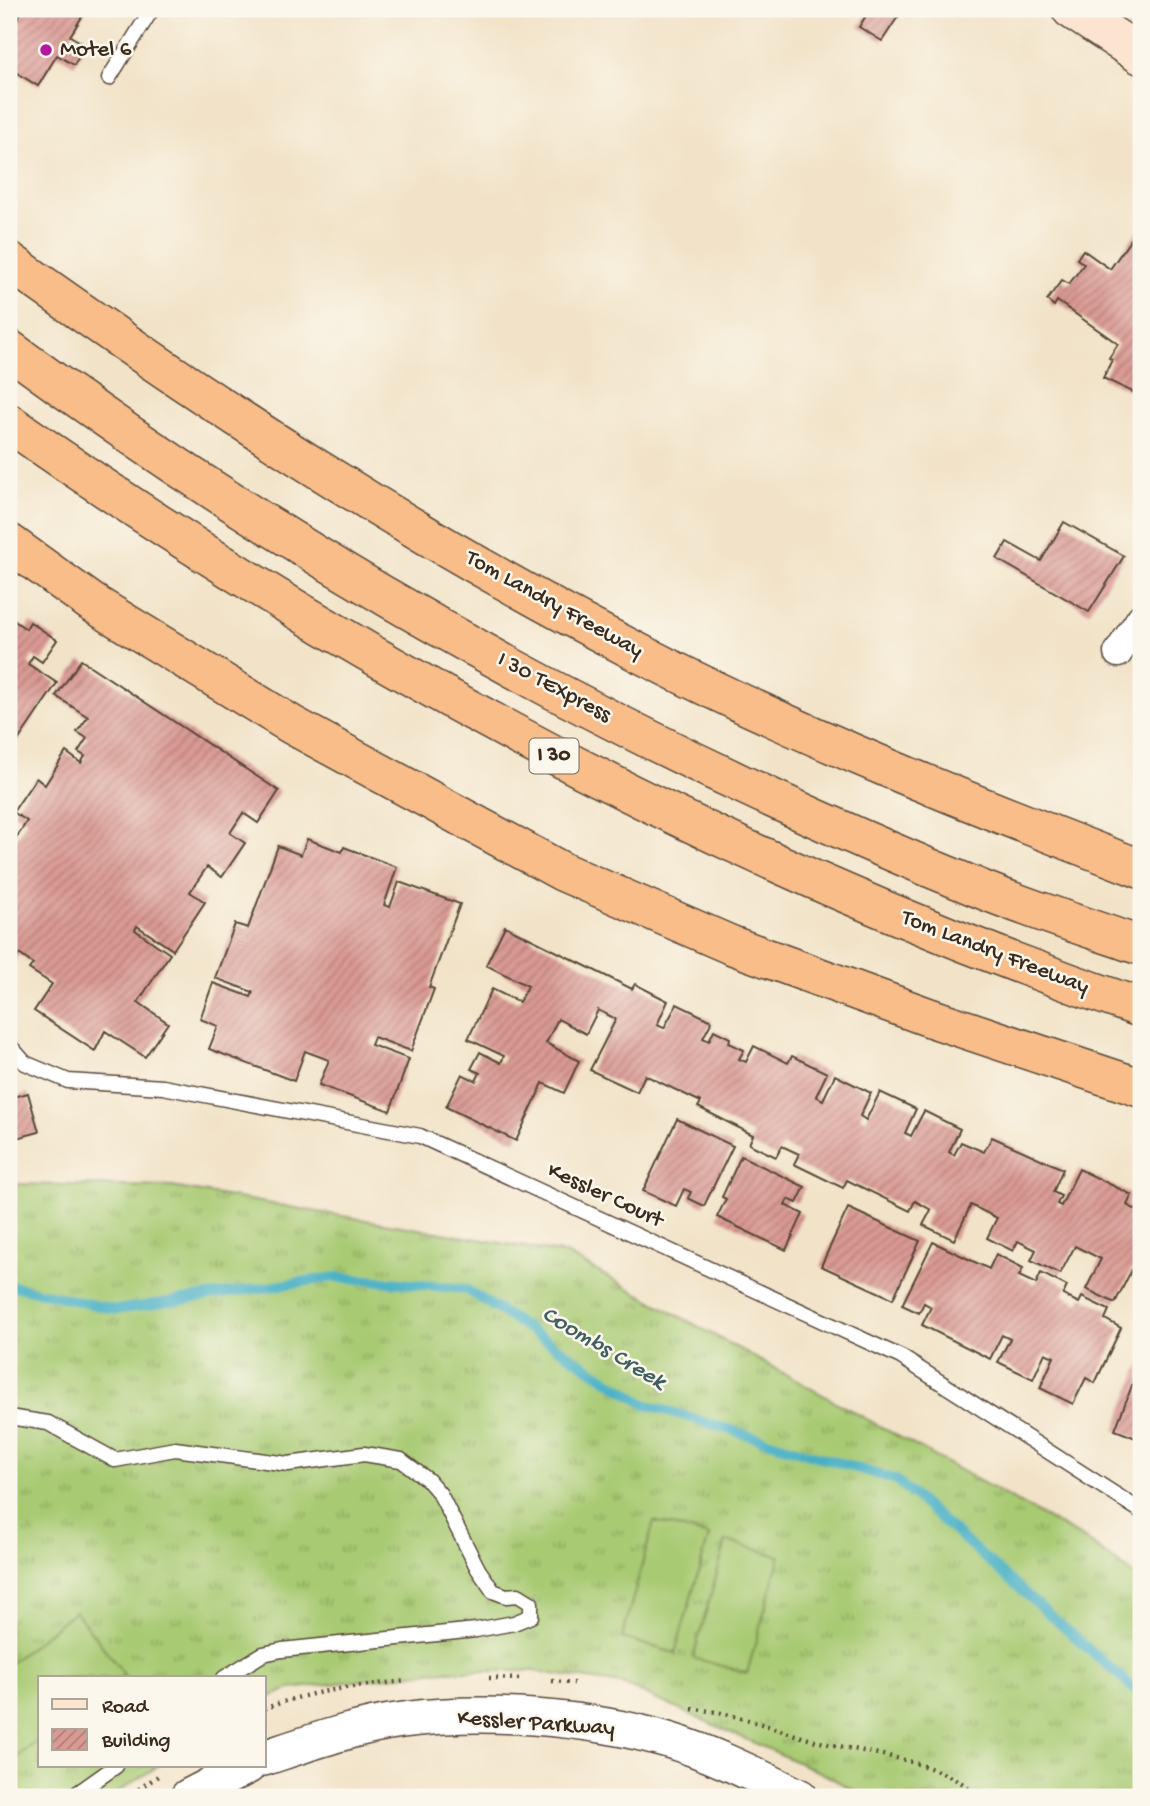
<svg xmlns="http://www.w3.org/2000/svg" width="1150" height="1806" font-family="'Gochi Hand',sans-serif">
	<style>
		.grass { fill: url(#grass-tufts); stroke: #727a48; stroke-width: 2 }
		.garden { fill: #a8ca72; stroke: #727a48; stroke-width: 2 }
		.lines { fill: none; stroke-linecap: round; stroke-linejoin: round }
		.stream { stroke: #45afc4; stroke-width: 10 }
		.building { fill: url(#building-hatch) }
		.service-casing { stroke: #564638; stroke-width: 17 }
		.minor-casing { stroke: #564638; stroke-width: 31 }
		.tertiary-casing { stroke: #564638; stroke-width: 38 }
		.secondary-casing { stroke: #564638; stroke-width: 41 }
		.motorway-casing { stroke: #564638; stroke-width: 41 }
		.path { stroke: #564638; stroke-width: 4.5; stroke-dasharray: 2 5; stroke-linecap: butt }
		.service { stroke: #fff; stroke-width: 14 }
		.minor { stroke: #fff; stroke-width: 28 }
		.tertiary { stroke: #fff; stroke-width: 35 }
		.secondary { stroke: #fce5d0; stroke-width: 38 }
		.motorway { stroke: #f8bd89; stroke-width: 38 }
		.poi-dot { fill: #b5179e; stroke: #fbf7ec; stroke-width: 2.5 }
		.labels { text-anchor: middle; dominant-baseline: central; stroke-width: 5; stroke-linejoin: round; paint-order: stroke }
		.shield { fill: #fbf7ec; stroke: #75685c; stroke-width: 2 }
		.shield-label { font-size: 21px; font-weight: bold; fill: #3b2a1e }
		.poi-label { font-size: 23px; fill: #3b2a1e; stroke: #fbf7ec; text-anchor: start }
		.street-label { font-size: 23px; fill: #3b2a1e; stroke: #fbf7ec }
		.water-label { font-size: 24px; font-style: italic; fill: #3f5f60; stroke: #fbf7ec }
	</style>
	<defs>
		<pattern id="grass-tufts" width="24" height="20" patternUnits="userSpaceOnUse" patternTransform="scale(1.75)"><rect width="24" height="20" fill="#a8ca72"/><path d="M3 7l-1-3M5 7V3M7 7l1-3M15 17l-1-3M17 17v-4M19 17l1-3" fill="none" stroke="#8aa45d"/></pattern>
		<pattern id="building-hatch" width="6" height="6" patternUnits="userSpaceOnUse" patternTransform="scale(1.75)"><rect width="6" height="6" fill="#da9a94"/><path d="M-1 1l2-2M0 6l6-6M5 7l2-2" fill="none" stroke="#b27e78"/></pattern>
	</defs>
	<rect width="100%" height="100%" fill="#fbf7ec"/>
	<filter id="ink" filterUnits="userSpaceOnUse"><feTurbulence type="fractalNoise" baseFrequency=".0143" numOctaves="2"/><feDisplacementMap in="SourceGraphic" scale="14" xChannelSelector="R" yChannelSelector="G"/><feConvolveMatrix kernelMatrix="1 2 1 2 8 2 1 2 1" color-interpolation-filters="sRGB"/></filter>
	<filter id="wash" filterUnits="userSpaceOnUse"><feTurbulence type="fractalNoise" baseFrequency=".00686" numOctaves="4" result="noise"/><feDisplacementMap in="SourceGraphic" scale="28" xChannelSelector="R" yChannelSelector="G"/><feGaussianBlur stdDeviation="1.57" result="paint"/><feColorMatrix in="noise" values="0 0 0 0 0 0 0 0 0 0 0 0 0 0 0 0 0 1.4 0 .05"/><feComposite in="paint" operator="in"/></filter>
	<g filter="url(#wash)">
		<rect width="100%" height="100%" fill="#f2e3c8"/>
		<path class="grass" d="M 9,1184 L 172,1187 L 566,1254 L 1083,1538 L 1141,1580 L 1141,1797 L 866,1797 L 824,1774 L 622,1684 L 533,1671 L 438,1671 L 290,1689 L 264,1699 L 264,1678 L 40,1678 L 40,1766 L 158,1766 L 110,1797 L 9,1797 Z"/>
		<g class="garden">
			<path d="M 654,1521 L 709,1536 L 675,1653 L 622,1638 Z"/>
			<path d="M 726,1541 L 780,1556 L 747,1673 L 693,1658 Z"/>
			<path d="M 75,1611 L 124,1674 L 119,1678 L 40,1678 L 40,1739 L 16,1758 L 9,1748 L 9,1664 Z"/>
		</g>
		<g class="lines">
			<path class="stream" d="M 9,1285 L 116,1310 L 335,1277 L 466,1289 L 645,1404 L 896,1480 L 1141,1695"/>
		</g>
		<g id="blocks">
			<g class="building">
				<path d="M 23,9 L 87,9 L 70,36 L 86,45 L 74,65 L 57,55 L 38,86 L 9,68 L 9,33 Z"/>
				<path d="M 858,9 L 903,9 L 882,41 L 859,27 L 867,14 Z"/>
				<path d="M 1141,225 L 1141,396 L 1103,378 L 1112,360 L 1109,358 L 1118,344 L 1057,301 L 1054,306 L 1047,300 L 1062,280 L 1069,284 L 1084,264 L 1077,259 L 1083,250 L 1110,269 Z"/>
				<path d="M 1064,522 L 1124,556 L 1089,612 L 997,559 L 1007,542 L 1041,561 Z"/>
				<path d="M 9,617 L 26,629 L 30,622 L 57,640 L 42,662 L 33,656 L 28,664 L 57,683 L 15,745 L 9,740 Z"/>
				<path d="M 81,660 L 279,791 L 258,823 L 243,813 L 230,833 L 245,843 L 222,877 L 207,867 L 190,892 L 205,902 L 173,950 L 137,926 L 135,930 L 170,954 L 138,1002 L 168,1023 L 145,1057 L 105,1031 L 95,1051 L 34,1011 L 52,984 L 29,969 L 33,964 L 19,954 L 9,970 L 9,836 L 15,840 L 27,821 L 13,812 L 36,778 L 45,785 L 66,752 L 81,763 L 85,756 L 78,752 L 87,738 L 77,732 L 88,717 L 56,696 Z"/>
				<path d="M 307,839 L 342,852 L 344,847 L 397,867 L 384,905 L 390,907 L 399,882 L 460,904 L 429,987 L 434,989 L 411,1051 L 374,1037 L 371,1045 L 409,1059 L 390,1111 L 319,1085 L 329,1060 L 305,1051 L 294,1081 L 209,1049 L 218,1026 L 200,1019 L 213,983 L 251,997 L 253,992 L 215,978 L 235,924 L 248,928 L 278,846 L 301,855 Z"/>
				<path d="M 505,926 L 632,989 L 635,984 L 668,1001 L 657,1025 L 664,1028 L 677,1004 L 712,1021 L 703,1038 L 709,1041 L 714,1030 L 730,1038 L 729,1043 L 744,1050 L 739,1059 L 746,1062 L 754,1046 L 788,1063 L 792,1056 L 827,1073 L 816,1096 L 823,1100 L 835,1075 L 871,1093 L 860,1116 L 866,1120 L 880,1092 L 916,1109 L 905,1133 L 911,1136 L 924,1111 L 960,1129 L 949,1152 L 954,1155 L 961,1142 L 984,1152 L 992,1137 L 1063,1169 L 1053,1192 L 1061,1196 L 1057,1204 L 1061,1206 L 1079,1169 L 1132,1195 L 1127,1205 L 1141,1213 L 1141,1273 L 1132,1269 L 1115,1303 L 1086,1289 L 1101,1259 L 1075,1246 L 1060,1274 L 1031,1260 L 1036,1250 L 1018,1241 L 1013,1251 L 987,1238 L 997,1218 L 971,1205 L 954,1240 L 923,1225 L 931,1210 L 915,1201 L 910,1211 L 847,1180 L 843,1188 L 794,1164 L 799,1154 L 782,1146 L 776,1157 L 749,1144 L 753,1135 L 698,1107 L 701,1102 L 645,1075 L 637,1092 L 590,1070 L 616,1019 L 598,1010 L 586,1034 L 558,1019 L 546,1043 L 579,1061 L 564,1093 L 543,1083 L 516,1141 L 446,1107 L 462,1074 L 476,1081 L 480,1073 L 471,1069 L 480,1052 L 501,1063 L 504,1056 L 468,1039 L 492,989 L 519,1002 L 528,986 L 486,965 Z"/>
				<path d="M 28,1093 L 39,1132 L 9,1140 L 9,1098 Z"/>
				<path d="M 677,1119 L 733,1146 L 704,1206 L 688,1198 L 691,1192 L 684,1189 L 676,1206 L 643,1191 Z"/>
				<path d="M 741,1156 L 805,1187 L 797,1203 L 788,1199 L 785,1205 L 803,1214 L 786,1250 L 717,1217 L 726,1199 L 722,1197 Z"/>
				<path d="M 848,1208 L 920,1241 L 893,1299 L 821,1266 Z"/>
				<path d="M 933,1242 L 989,1269 L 996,1254 L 1023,1268 L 1019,1276 L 1036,1284 L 1041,1273 L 1067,1286 L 1063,1295 L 1079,1303 L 1082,1297 L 1109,1310 L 1105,1319 L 1121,1328 L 1095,1383 L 1086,1378 L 1073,1404 L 1040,1388 L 1054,1357 L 1045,1353 L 1033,1379 L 998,1362 L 1010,1339 L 1002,1335 L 990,1359 L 922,1325 L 931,1307 L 924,1303 L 919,1313 L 902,1305 Z"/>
				<path d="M 1141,1362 L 1141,1440 L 1115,1430 Z"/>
			</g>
		</g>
	</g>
	<g filter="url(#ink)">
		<use href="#blocks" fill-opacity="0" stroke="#564638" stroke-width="2"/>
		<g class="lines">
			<defs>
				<g id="service">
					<path d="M 109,78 L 152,9"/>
					<path d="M 9,1045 L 25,1063 L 68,1081 L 163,1087 L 420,1136 L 901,1357 L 1141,1511"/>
					<path d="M 9,1417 L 48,1423 L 115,1460 L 175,1449 L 288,1464 L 364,1454 L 401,1460 L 428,1480 L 440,1494 L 478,1569 L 493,1591 L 506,1596 L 518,1595 L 531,1603 L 531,1616 L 514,1623 L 476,1630 L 282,1650 L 263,1654 L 224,1678"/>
					<path d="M 72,1797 L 116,1766"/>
				</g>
				<path id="minor" d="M 1118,653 L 1141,618"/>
				<g id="tertiary">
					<path d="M 264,1758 C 309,1743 356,1726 403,1720 C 485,1709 589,1717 668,1740 C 714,1754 757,1776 800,1797"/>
					<path d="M 188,1797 L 248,1766"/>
				</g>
				<path id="secondary" d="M 1071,9 L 1141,55"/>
				<g id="motorway">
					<path d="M 9,261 C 211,405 420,541 641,654 C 803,737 972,804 1141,869"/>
					<path d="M 9,349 C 308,569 639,750 983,890 C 1035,911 1089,928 1141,946"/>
					<path d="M 9,423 C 359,667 737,869 1141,1008"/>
					<path d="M 9,543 L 91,602 L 292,725 L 563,872 L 731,945 L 931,1018 L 1141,1088"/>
				</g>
			</defs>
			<use href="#service" class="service-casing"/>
			<use href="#minor" class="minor-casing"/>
			<use href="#tertiary" class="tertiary-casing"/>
			<use href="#secondary" class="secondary-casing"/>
			<use href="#motorway" class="motorway-casing"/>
			<g class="path">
				<path d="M 489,1678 L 522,1679"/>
				<path d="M 552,1681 L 574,1683"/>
				<path d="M 264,1709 C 311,1690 357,1686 407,1681"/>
				<path d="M 692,1709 C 736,1712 774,1730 816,1741 C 872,1755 936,1758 981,1797"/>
				<path d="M 127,1797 L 158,1776"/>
			</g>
			<use href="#service" class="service"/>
			<use href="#minor" class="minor"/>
			<use href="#tertiary" class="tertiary"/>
			<use href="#secondary" class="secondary"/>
			<use href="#motorway" class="motorway"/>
		</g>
	</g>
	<circle class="poi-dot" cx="46" cy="50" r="7"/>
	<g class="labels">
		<rect class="shield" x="529.5" y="738.5" width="49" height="35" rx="5"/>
		<g class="shield-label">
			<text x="554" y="756">I 30</text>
		</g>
		<g class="poi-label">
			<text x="60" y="50">Motel 6</text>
		</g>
		<g class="street-label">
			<text transform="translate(554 605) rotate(29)">Tom Landry Freeway</text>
			<text transform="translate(554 688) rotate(28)">I 30 TEXpress</text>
			<text transform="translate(995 953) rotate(21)">Tom Landry Freeway</text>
			<text transform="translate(605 1196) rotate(25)">Kessler Court</text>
			<text transform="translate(536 1724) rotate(4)">Kessler Parkway</text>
		</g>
		<g class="water-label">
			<text transform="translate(603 1349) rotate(31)">Coombs Creek</text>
		</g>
	</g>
	<rect width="1150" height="1806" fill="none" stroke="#fbf7ec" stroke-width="35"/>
	<rect x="38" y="1676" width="228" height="91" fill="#fbf7ec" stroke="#aea59a" stroke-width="2"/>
	<rect x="52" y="1699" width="35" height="10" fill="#fce5d0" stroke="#aea59a" stroke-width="2"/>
	<text x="102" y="1712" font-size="21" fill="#3b2a1e">Road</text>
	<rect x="52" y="1729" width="35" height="21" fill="url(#building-hatch)" stroke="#aea59a" stroke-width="2"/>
	<text x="102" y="1746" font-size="21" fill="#3b2a1e">Building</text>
</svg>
